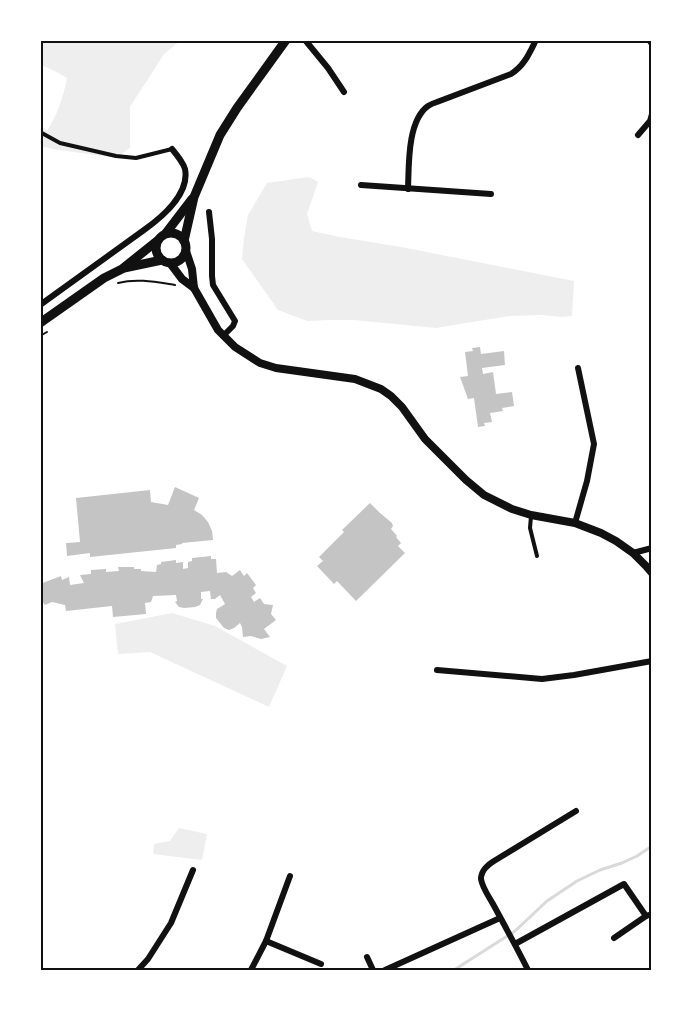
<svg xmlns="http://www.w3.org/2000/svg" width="692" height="1011" font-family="'Open Sans',sans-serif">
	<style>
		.green { fill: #eee }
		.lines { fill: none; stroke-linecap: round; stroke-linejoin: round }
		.stream { stroke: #d9d9d9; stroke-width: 3 }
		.building { fill: #c4c4c4 }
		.path { stroke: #111; stroke-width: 2 }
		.service { stroke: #111; stroke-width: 4 }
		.minor { stroke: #111; stroke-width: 6 }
		.tertiary { stroke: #111; stroke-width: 8 }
		.secondary { stroke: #111; stroke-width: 9 }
		.neatline { fill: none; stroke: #111; stroke-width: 2 }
	</style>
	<rect width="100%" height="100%" fill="#fff"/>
	<g class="green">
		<path d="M 41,41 L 180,41 L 164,54 L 130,107 L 130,148 L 116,158 L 53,149 L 41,146 L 40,124 L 47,131 C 58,114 63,97 67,78 L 55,71 L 41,65 Z"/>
		<path d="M 309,177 L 318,182 L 307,214 L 312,231 L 340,237 L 401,247 L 574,281 L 572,316 L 561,317 L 542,315 L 509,316 L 436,328 L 354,320 L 330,320 L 307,321 L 278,310 L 242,259 L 244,238 L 248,215 L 267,183 Z"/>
		<path d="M 172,613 L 215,626 L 287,666 L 269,707 L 150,652 L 118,654 L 115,624 Z"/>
		<path d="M 179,828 L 207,834 L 202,860 L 153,854 L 154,844 L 170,841 Z"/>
	</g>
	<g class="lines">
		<path class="stream" d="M 454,970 L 515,931 L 547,901 L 577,881 L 600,870 L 622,863 L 637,856 L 652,846"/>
	</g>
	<g class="building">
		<path d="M 480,347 L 481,354 L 504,351 L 505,365 L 482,368 L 483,374 L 493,372 L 496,394 L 512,392 L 514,406 L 502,408 L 503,411 L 490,413 L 492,422 L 484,423 L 485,426 L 478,427 L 474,398 L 468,399 L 460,377 L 468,376 L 465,352 L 473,351 L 472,348 Z"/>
		<path d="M 175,487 L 199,498 L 194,510 L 202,515 L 208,522 L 212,531 L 213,540 L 182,543 L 182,544 L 176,545 L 176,548 L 90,557 L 90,553 L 67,556 L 66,543 L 80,542 L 76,498 L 150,490 L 151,502 L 168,505 Z"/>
		<path d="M 370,503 L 380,513 L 392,523 L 393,526 L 391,529 L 397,536 L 396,537 L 401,543 L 398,546 L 405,553 L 356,601 L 337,581 L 334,584 L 317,566 L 323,561 L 319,557 L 344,532 L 342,530 Z"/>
		<path d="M 211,556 L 211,559 L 216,559 L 217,573 L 226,572 L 232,576 L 240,570 L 244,576 L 247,573 L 256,585 L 253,588 L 256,593 L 251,597 L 254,602 L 260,598 L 264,604 L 273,605 L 271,614 L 276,620 L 264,629 L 270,637 L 261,639 L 251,636 L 243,637 L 242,627 L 240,623 L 234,628 L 229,630 L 224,628 L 216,618 L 216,613 L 217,609 L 225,604 L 220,595 L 215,599 L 211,599 L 210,591 L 201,592 L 201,599 L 203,599 L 200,605 L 195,607 L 184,608 L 179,607 L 175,602 L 177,601 L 176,595 L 153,596 L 151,602 L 145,603 L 146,614 L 113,617 L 112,606 L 66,611 L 65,605 L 52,602 L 45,605 L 40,598 L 40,588 L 42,587 L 40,584 L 61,576 L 62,580 L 69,577 L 70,585 L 84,583 L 80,575 L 91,574 L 91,570 L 106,569 L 106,572 L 119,571 L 118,567 L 134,567 L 134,569 L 141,569 L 141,571 L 156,572 L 157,565 L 161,564 L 161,562 L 176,560 L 176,563 L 183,562 L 183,569 L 188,568 L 188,562 L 192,561 L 192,558 Z"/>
	</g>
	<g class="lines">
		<g class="path">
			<path d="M 118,283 C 137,278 156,282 175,285"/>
			<path d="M 40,336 L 47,332"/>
		</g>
		<g class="service">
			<path d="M 40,132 L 60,143 L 116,156 L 136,158 L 172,149"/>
			<path d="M 531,516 L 530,528 L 537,556"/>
		</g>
		<g class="minor">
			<path d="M 305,40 L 328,68 L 344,92"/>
			<path d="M 649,40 L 652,44"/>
			<path d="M 638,135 L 650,121 L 652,114"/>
			<path d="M 361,185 L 491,194"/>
			<path d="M 408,189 C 409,166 407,121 428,106 C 431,104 434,103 437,102 L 511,74 C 524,66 529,54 536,40"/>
			<path d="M 209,212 L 212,239 L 212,276 L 213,285 L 235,321 L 233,326 L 223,336"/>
			<path d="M 40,305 L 144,230 C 161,218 190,194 185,169 C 183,162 177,155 172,149"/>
			<path d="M 575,523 L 587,481 L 594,444 L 578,368"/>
			<path d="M 633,553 L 652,548"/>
			<path d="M 437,670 L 542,679 L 574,675 L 652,661"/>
			<path d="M 614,938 L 646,916 L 652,914"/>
			<path d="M 266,941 L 321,964"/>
			<path d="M 515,944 L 624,884 L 646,916"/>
			<path d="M 367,957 L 373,970"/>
			<path d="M 138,970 L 148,959 L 171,923 L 193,870"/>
			<path d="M 251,970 L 266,941 L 290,876"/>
			<path d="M 385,970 L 500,918"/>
			<path d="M 528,970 C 517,948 505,926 493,904 C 489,897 482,887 481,879 C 481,870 488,865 494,861 L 576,811"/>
		</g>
		<g class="tertiary">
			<path d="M 186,251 L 192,269 L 194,288 L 218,330 L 235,347 L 260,363 L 276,368 L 355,379 L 381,389 L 391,396 L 402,407 L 425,439 L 466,480 L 484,495 L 512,509 L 531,515 L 575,523 L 601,533 L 616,541 L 633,553 L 646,566 L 652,573"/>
			<path d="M 170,263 L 182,279 L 194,288"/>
		</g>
		<g class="secondary">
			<circle cx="171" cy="248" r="15"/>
			<path d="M 166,233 L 192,199"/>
			<path d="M 184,241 L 194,197 L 220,135 L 237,108 L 286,40"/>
			<path d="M 124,268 L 162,260"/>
			<path d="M 40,323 L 104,278 L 122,269 L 157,241"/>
		</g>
	</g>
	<rect width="692" height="1011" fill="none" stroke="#ffffff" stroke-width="84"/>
	<rect x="42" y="42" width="608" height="927" class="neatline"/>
</svg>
